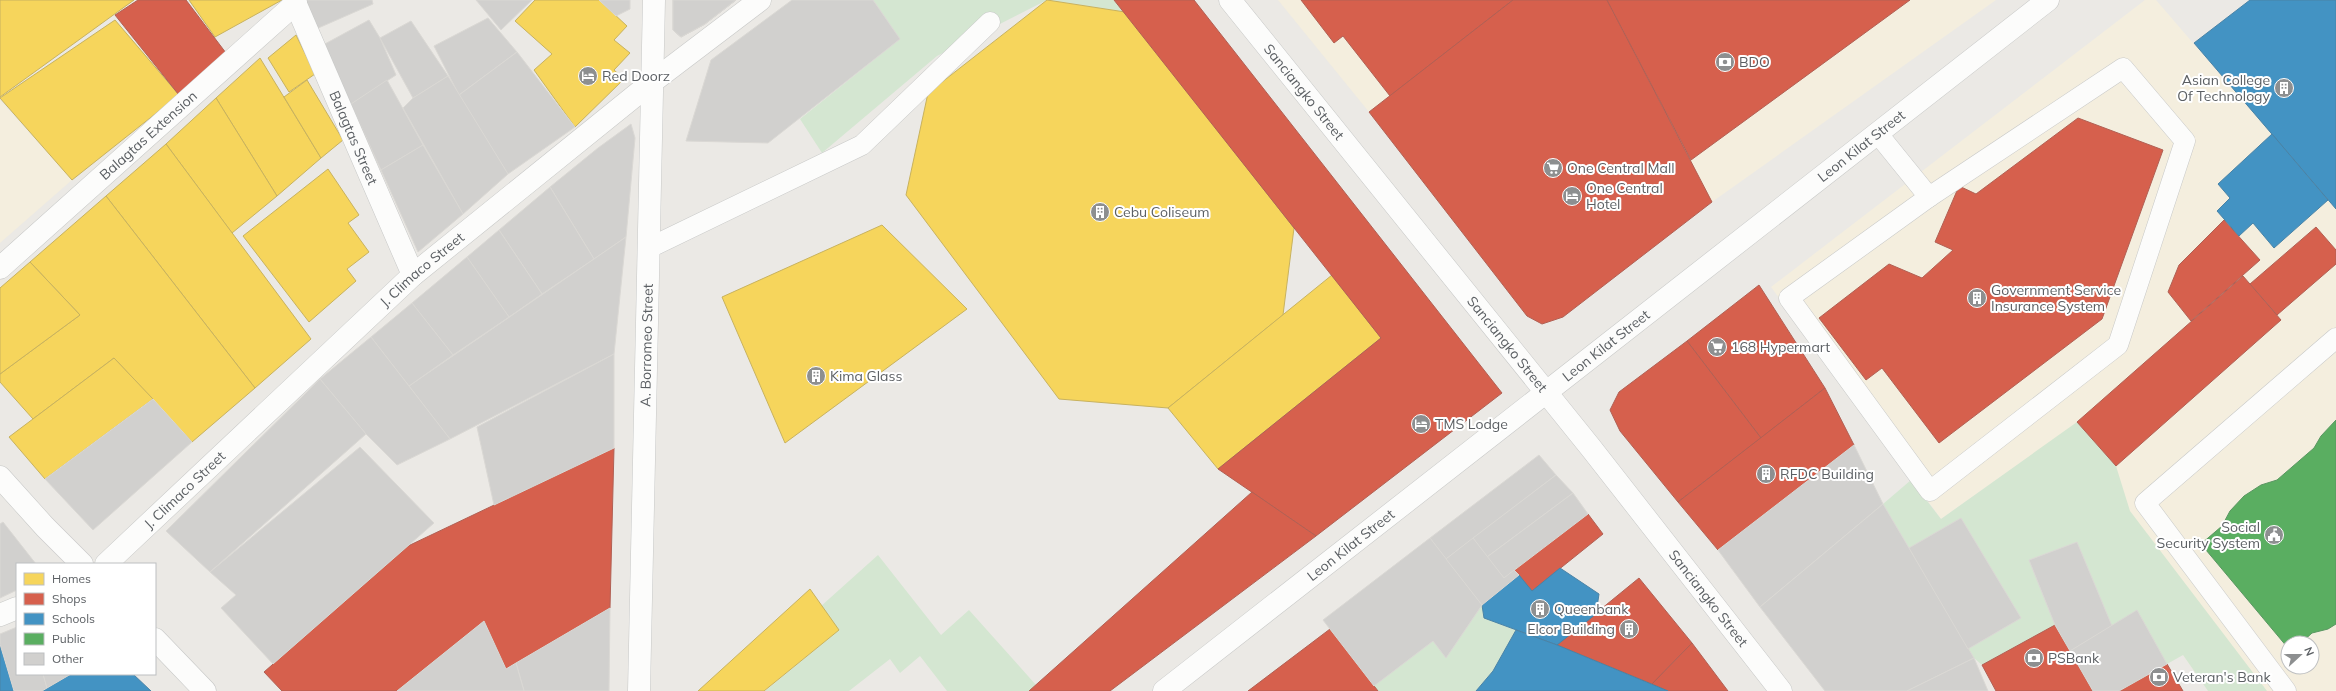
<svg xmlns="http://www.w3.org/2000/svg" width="2336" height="691" font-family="Mulish,sans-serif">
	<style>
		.commercial { fill: #f4eede; fill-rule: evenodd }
		.green { fill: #d4e6d1 }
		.homes { fill: #f6d55c; stroke: #c8b25e }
		.shops { fill: #d6604d; stroke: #b16054 }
		.schools { fill: #4393c3; stroke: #4a83a6 }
		.public { fill: #5aae61; stroke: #5a9662 }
		.building { fill: #d1d0ce; stroke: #dad8d4 }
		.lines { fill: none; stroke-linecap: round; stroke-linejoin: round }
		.lane-casing { stroke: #c7c8c7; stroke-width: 21 }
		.street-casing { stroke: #c7c8c7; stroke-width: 23 }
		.secondary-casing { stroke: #c7c8c7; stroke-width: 23 }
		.lane { stroke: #fcfcfb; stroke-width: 20 }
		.street { stroke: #fcfcfb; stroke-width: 22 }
		.secondary { stroke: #fcfcfb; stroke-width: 22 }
		.labels { text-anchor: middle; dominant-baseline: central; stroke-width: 4; stroke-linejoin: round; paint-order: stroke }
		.poi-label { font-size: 14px; fill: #5b5f63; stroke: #fff; text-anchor: start }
		.street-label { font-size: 14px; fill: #5b5f63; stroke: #fff }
	</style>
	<rect width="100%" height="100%" fill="#ebe9e5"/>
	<g class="commercial">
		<path d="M 1278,0 L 1513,0 L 1369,112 Z"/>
		<path d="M 1607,0 L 1996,0 L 1712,202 Z"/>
		<path d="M 2145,0 L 2156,0 L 2336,209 L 2336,691 L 2208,691 L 2040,449 L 1941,519 L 1771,287 ZM 2288,643 L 2312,643 L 2312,667 L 2288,667 Z"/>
		<path d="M 0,100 L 72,180 L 0,243 Z"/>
	</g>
	<g class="green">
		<path d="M 873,0 L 1114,0 L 1125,12 L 1047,0 L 937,56 L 822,153 L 800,119 L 900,39 Z"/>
		<path d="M 2077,422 L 2116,466 L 2130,511 L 2267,691 L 2208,691 L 2183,655 L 2167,664 L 2112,626 L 2077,542 L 2029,560 L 2055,625 L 1982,665 L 1974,658 L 1968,649 L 2021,618 L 1961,518 L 1909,548 L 1883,504 L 1911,480 L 1941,519 Z"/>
		<path d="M 878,555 L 941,635 L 969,610 L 1036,685 L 1029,691 L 947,691 L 920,656 L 900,673 L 890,659 L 849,691 L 765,691 L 839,630 L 820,607 Z"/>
		<path d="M 1482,605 L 1484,618 L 1516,630 L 1493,671 L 1476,691 L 1378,691 L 1374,686 L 1433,641 L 1446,658 Z"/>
	</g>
	<g class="homes">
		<path d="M 0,0 L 134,0 L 0,97 Z"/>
		<path d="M 189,0 L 282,0 L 215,37 Z"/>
		<path d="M 535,0 L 599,0 L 627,26 L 614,40 L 630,53 L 614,70 L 624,79 L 575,127 L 534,70 L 552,54 L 515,21 Z"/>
		<path d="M 1047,0 L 1125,12 L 1294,228 L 1283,315 L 1168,408 L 1059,399 L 906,195 L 928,93 Z"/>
		<path d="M 115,20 L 179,95 L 72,180 L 0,98 Z"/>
		<path d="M 296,35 L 315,74 L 289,92 L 268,58 Z"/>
		<path d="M 260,58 L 321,158 L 277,196 L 216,98 Z"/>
		<path d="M 307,80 L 343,140 L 321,158 L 284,97 Z"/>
		<path d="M 216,98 L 277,196 L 232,233 L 166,144 Z"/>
		<path d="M 166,144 L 311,339 L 255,388 L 106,196 Z"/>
		<path d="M 328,169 L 359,215 L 348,223 L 369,252 L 347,269 L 356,281 L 309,322 L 243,236 Z"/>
		<path d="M 106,196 L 255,388 L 192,442 L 114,358 L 33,419 L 0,382 L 0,374 L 80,315 L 30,262 Z"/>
		<path d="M 882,225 L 967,309 L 785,443 L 722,297 Z"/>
		<path d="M 30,262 L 80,315 L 0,374 L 0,288 Z"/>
		<path d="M 1332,275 L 1381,338 L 1218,469 L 1168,408 Z"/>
		<path d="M 114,358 L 153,399 L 45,479 L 9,437 Z"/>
		<path d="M 810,589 L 839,630 L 764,691 L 698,691 Z"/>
	</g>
	<g class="shops">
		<path d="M 138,0 L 186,0 L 226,53 L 179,95 L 115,15 Z"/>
		<path d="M 1114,0 L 1194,0 L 1502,393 L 1316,536 L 1218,469 L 1381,338 Z"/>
		<path d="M 1301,0 L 1513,0 L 1390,96 L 1343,36 L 1334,43 Z"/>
		<path d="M 1513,0 L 1607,0 L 1712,202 L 1563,317 L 1542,324 L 1527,316 L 1369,112 Z"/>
		<path d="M 1607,0 L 1910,0 L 1691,160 Z"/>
		<path d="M 2078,118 L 2163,150 L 2102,319 L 1939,443 L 1882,368 L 1866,380 L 1819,318 L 1889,264 L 1922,278 L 1953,250 L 1935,242 L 1959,186 L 1976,194 Z"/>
		<path d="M 2224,220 L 2260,260 L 2191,321 L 2168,292 L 2179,265 Z"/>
		<path d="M 2316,227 L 2336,250 L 2336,264 L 2277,315 L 2250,284 Z"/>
		<path d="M 2243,276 L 2281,320 L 2116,466 L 2077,422 Z"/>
		<path d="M 1759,285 L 1825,388 L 1761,438 L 1687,341 Z"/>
		<path d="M 1687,341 L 1761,438 L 1678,502 L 1620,431 L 1610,410 L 1619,392 Z"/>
		<path d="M 1825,388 L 1854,445 L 1718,550 L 1678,502 Z"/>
		<path d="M 614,448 L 610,608 L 506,669 L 484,621 L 397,691 L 282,691 L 264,672 L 408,546 Z"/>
		<path d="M 1252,492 L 1316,536 L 1110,691 L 1029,691 Z"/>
		<path d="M 1588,514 L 1603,534 L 1532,591 L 1514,570 Z"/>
		<path d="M 1639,578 L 1692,643 L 1652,684 L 1557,645 Z"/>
		<path d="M 2055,625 L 2093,691 L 1996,691 L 1982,665 Z"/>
		<path d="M 1330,629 L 1378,691 L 1248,691 Z"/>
		<path d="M 1692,643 L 1728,691 L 1668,691 L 1652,684 Z"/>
		<path d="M 2167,664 L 2183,691 L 2119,691 Z"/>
	</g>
	<g class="schools">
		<path d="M 2250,0 L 2336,0 L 2336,209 L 2194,43 Z"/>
		<path d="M 2272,134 L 2328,200 L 2274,248 L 2253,223 L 2239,236 L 2217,211 L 2230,198 L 2218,184 Z"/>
		<path d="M 1560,568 L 1599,594 L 1596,614 L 1557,645 L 1484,618 L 1482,605 L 1519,575 L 1532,591 Z"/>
		<path d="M 1516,630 L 1557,645 L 1668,691 L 1476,691 L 1493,671 Z"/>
		<path d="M 0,644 L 14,691 L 0,691 Z"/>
		<path d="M 71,674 L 133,674 L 151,691 L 42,691 Z"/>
	</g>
	<path class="public" d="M 2336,420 L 2336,624 L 2328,629 L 2312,633 L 2301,643 L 2288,643 L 2288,648 L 2201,544 L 2222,526 L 2230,511 L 2244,496 L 2261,485 L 2277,480 L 2314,448 L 2321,436 Z"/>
	<g class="building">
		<path d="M 303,0 L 372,0 L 373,4 L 316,29 Z"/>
		<path d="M 476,0 L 532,0 L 501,30 Z"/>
		<path d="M 599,0 L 630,0 L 630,9 L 616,16 Z"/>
		<path d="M 673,0 L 736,0 L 705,24 L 681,37 L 673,30 Z"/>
		<path d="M 673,0 L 736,0 L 705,24 L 681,37 L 673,30 Z"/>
		<path d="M 673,0 L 736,0 L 705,24 L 681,37 L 673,30 Z"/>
		<path d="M 792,0 L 873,0 L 900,39 L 768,143 L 686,141 L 711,60 Z"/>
		<path d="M 488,18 L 517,52 L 459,95 L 434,46 Z"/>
		<path d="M 369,20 L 380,38 L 396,75 L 351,104 L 323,45 Z"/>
		<path d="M 411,21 L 448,76 L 413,98 L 380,38 Z"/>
		<path d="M 517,52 L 575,127 L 508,174 L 459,95 Z"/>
		<path d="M 448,76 L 508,174 L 463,214 L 403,108 L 413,98 Z"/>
		<path d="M 387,80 L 423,145 L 381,170 L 351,104 Z"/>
		<path d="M 631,124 L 635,138 L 626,237 L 594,259 L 550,187 L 598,148 Z"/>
		<path d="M 423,145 L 463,214 L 418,252 L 381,170 Z"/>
		<path d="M 550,187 L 594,259 L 542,294 L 499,230 Z"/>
		<path d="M 499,230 L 542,294 L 509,317 L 467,257 Z"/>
		<path d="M 626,237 L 614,354 L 450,439 L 409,386 Z"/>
		<path d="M 467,257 L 509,317 L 453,355 L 412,303 Z"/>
		<path d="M 412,303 L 453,355 L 409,386 L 371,337 Z"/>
		<path d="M 371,337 L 450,439 L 397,465 L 366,434 L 320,379 Z"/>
		<path d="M 614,354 L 614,448 L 494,505 L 477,427 Z"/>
		<path d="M 320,379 L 366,434 L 210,572 L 166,531 Z"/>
		<path d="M 153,399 L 192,442 L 93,530 L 45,479 Z"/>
		<path d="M 1854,445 L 1883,504 L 1760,607 L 1718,550 Z"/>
		<path d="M 360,447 L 434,523 L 273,664 L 221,608 L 236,595 L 210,572 Z"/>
		<path d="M 1539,455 L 1556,475 L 1446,559 L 1430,538 Z"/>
		<path d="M 1556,475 L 1573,493 L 1487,557 L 1473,538 Z"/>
		<path d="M 1573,493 L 1588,514 L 1504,578 L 1487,557 Z"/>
		<path d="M 1883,504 L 1974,658 L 1907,691 L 1825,691 L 1760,607 Z"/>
		<path d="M 1961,518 L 2021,618 L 1968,649 L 1909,548 Z"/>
		<path d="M 3,522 L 36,564 L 17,564 L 17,590 L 0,598 L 0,524 Z"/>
		<path d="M 1430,538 L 1482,605 L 1446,658 L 1433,641 L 1374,686 L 1323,620 Z"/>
		<path d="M 1473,538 L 1504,578 L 1514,570 L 1519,575 L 1482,605 L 1446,559 Z"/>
		<path d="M 2077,542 L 2112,626 L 2070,651 L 2055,625 L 2029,560 Z"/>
		<path d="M 610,608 L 609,691 L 524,691 L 516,663 Z"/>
		<path d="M 2137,610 L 2167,664 L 2119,691 L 2093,691 L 2070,651 Z"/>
		<path d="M 484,621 L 506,669 L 516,663 L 524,691 L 397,691 Z"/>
		<path d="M 17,627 L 17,674 L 43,674 L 47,688 L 42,691 L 14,691 L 0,644 L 0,634 Z"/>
		<path d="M 1974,658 L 1988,691 L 1907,691 Z"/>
		<path d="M 43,674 L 71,674 L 47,688 Z"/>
	</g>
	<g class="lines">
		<defs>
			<g id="lane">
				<path d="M 2123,68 L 2185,141 L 2118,345 L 1930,491 L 1789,298 L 1929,197 Z"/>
				<path d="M 1878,134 L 1929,197"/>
				<path d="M 649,248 L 862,145 L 990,22"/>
				<path d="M 2286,691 L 2145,503 L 2336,338"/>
			</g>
			<g id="street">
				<path id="s1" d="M 294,0 L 413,275"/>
				<path id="s2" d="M 0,268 L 296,3"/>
				<path id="s3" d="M 106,564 L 413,275 L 652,82 L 760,0"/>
				<path d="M 0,615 L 17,608"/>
			</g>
			<g id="secondary">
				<path id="s4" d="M 1230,0 L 1591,448 L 1781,691"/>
				<path d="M 0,477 L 45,527 L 82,564"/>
				<path d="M 155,639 L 205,691"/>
				<path id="s5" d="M 639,691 L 654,0"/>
				<path id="s6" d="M 1164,691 L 2048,0"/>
			</g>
		</defs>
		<use href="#lane" class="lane-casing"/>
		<use href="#street" class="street-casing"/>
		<use href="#secondary" class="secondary-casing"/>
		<use href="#lane" class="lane"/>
		<use href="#street" class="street"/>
		<use href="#secondary" class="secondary"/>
	</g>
	<defs>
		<symbol id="bank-disc" viewBox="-11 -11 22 22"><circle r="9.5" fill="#8d8f90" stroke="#fff"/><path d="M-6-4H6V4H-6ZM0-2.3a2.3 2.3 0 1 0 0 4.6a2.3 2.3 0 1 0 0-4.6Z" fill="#fff"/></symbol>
		<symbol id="hotel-disc" viewBox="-11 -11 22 22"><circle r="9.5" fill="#8d8f90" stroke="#fff"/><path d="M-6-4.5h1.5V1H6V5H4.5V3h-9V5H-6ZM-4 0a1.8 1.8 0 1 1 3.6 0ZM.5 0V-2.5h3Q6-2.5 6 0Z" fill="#fff"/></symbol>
		<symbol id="building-disc" viewBox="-11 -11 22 22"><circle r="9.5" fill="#8d8f90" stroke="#fff"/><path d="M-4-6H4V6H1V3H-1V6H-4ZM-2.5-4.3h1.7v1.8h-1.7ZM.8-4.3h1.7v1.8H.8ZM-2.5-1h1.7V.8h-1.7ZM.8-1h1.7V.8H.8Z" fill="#fff"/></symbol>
		<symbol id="supermarket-disc" viewBox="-11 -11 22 22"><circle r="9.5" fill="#8d8f90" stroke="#fff"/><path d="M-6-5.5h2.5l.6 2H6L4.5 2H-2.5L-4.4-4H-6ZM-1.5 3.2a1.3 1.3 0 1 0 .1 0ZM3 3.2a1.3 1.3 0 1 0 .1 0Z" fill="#fff"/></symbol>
		<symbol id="civic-disc" viewBox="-11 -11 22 22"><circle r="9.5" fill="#8d8f90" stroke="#fff"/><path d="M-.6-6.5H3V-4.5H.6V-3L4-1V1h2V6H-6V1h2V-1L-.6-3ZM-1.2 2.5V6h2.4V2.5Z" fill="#fff"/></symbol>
	</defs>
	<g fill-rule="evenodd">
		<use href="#bank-disc" x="1714" y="51" width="22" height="22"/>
		<use href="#hotel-disc" x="577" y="65" width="22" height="22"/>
		<use href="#building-disc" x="2273" y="77" width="22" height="22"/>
		<use href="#supermarket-disc" x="1542" y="157" width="22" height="22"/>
		<use href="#hotel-disc" x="1561" y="185" width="22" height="22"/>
		<use href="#building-disc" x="1089" y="201" width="22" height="22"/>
		<use href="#building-disc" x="1966" y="287" width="22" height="22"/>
		<use href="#supermarket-disc" x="1706" y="336" width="22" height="22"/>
		<use href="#building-disc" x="805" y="365" width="22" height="22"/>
		<use href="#hotel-disc" x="1410" y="413" width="22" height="22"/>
		<use href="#building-disc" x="1755" y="463" width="22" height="22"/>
		<use href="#civic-disc" x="2263" y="524" width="22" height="22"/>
		<use href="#building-disc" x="1529" y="598" width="22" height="22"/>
		<use href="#building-disc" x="1618" y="618" width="22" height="22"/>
		<use href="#bank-disc" x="2023" y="647" width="22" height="22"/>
		<use href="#bank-disc" x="2148" y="666" width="22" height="22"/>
	</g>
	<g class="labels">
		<g class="poi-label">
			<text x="1739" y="62">BDO</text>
			<text x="602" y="76">Red Doorz</text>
			<text x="2270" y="80" text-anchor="end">Asian College<tspan x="2270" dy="16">Of Technology</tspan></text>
			<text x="1567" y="168">One Central Mall</text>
			<text x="1586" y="188">One Central<tspan x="1586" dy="16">Hotel</tspan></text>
			<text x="1114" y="212">Cebu Coliseum</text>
			<text x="1991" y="290">Government Service<tspan x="1991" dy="16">Insurance System</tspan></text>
			<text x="1731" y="347">168 Hypermart</text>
			<text x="830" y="376">Kima Glass</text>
			<text x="1435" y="424">TMS Lodge</text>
			<text x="1780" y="474">RFDC Building</text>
			<text x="2260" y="527" text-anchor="end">Social<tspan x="2260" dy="16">Security System</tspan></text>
			<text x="1554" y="609">Queenbank</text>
			<text x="1615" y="629" text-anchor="end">Elcor Building</text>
			<text x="2048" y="658">PSBank</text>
			<text x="2173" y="677">Veteran's Bank</text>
		</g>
		<g class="street-label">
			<text stroke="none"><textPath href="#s4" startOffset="118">Sanciangko Street</textPath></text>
			<text stroke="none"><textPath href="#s2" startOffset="199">Balagtas Extension</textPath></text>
			<text stroke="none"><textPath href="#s1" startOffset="150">Balagtas Street</textPath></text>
			<text stroke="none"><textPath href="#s6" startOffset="885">Leon Kilat Street</textPath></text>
			<text stroke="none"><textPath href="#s3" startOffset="432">J. Climaco Street</textPath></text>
			<text stroke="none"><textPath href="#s4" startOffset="442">Sanciangko Street</textPath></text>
			<text stroke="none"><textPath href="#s6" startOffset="561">Leon Kilat Street</textPath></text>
			<text stroke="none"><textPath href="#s5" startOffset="346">A. Borromeo Street</textPath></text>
			<text stroke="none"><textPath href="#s3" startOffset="108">J. Climaco Street</textPath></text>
			<text stroke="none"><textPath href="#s6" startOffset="237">Leon Kilat Street</textPath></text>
			<text stroke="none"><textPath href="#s4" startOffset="766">Sanciangko Street</textPath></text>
		</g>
	</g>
	<rect x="16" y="563" width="140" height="112" fill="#ffffff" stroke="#bdbfc1"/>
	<rect x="24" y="573" width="20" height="12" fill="#f6d55c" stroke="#bdbfc1"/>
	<text x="52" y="583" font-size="12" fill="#5b5f63">Homes</text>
	<rect x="24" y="593" width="20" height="12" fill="#d6604d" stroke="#bdbfc1"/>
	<text x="52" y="603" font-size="12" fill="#5b5f63">Shops</text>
	<rect x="24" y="613" width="20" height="12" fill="#4393c3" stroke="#bdbfc1"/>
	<text x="52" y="623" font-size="12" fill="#5b5f63">Schools</text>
	<rect x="24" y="633" width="20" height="12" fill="#5aae61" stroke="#bdbfc1"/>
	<text x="52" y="643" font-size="12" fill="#5b5f63">Public</text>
	<rect x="24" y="653" width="20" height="12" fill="#d1d0ce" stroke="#bdbfc1"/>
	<text x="52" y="663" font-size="12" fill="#5b5f63">Other</text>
	<g transform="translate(2300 655) rotate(68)"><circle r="19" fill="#ffffff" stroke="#bdbfc1"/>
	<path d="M0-3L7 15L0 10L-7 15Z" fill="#8d8f90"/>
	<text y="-6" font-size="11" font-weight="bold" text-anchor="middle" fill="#5b5f63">N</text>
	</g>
</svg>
